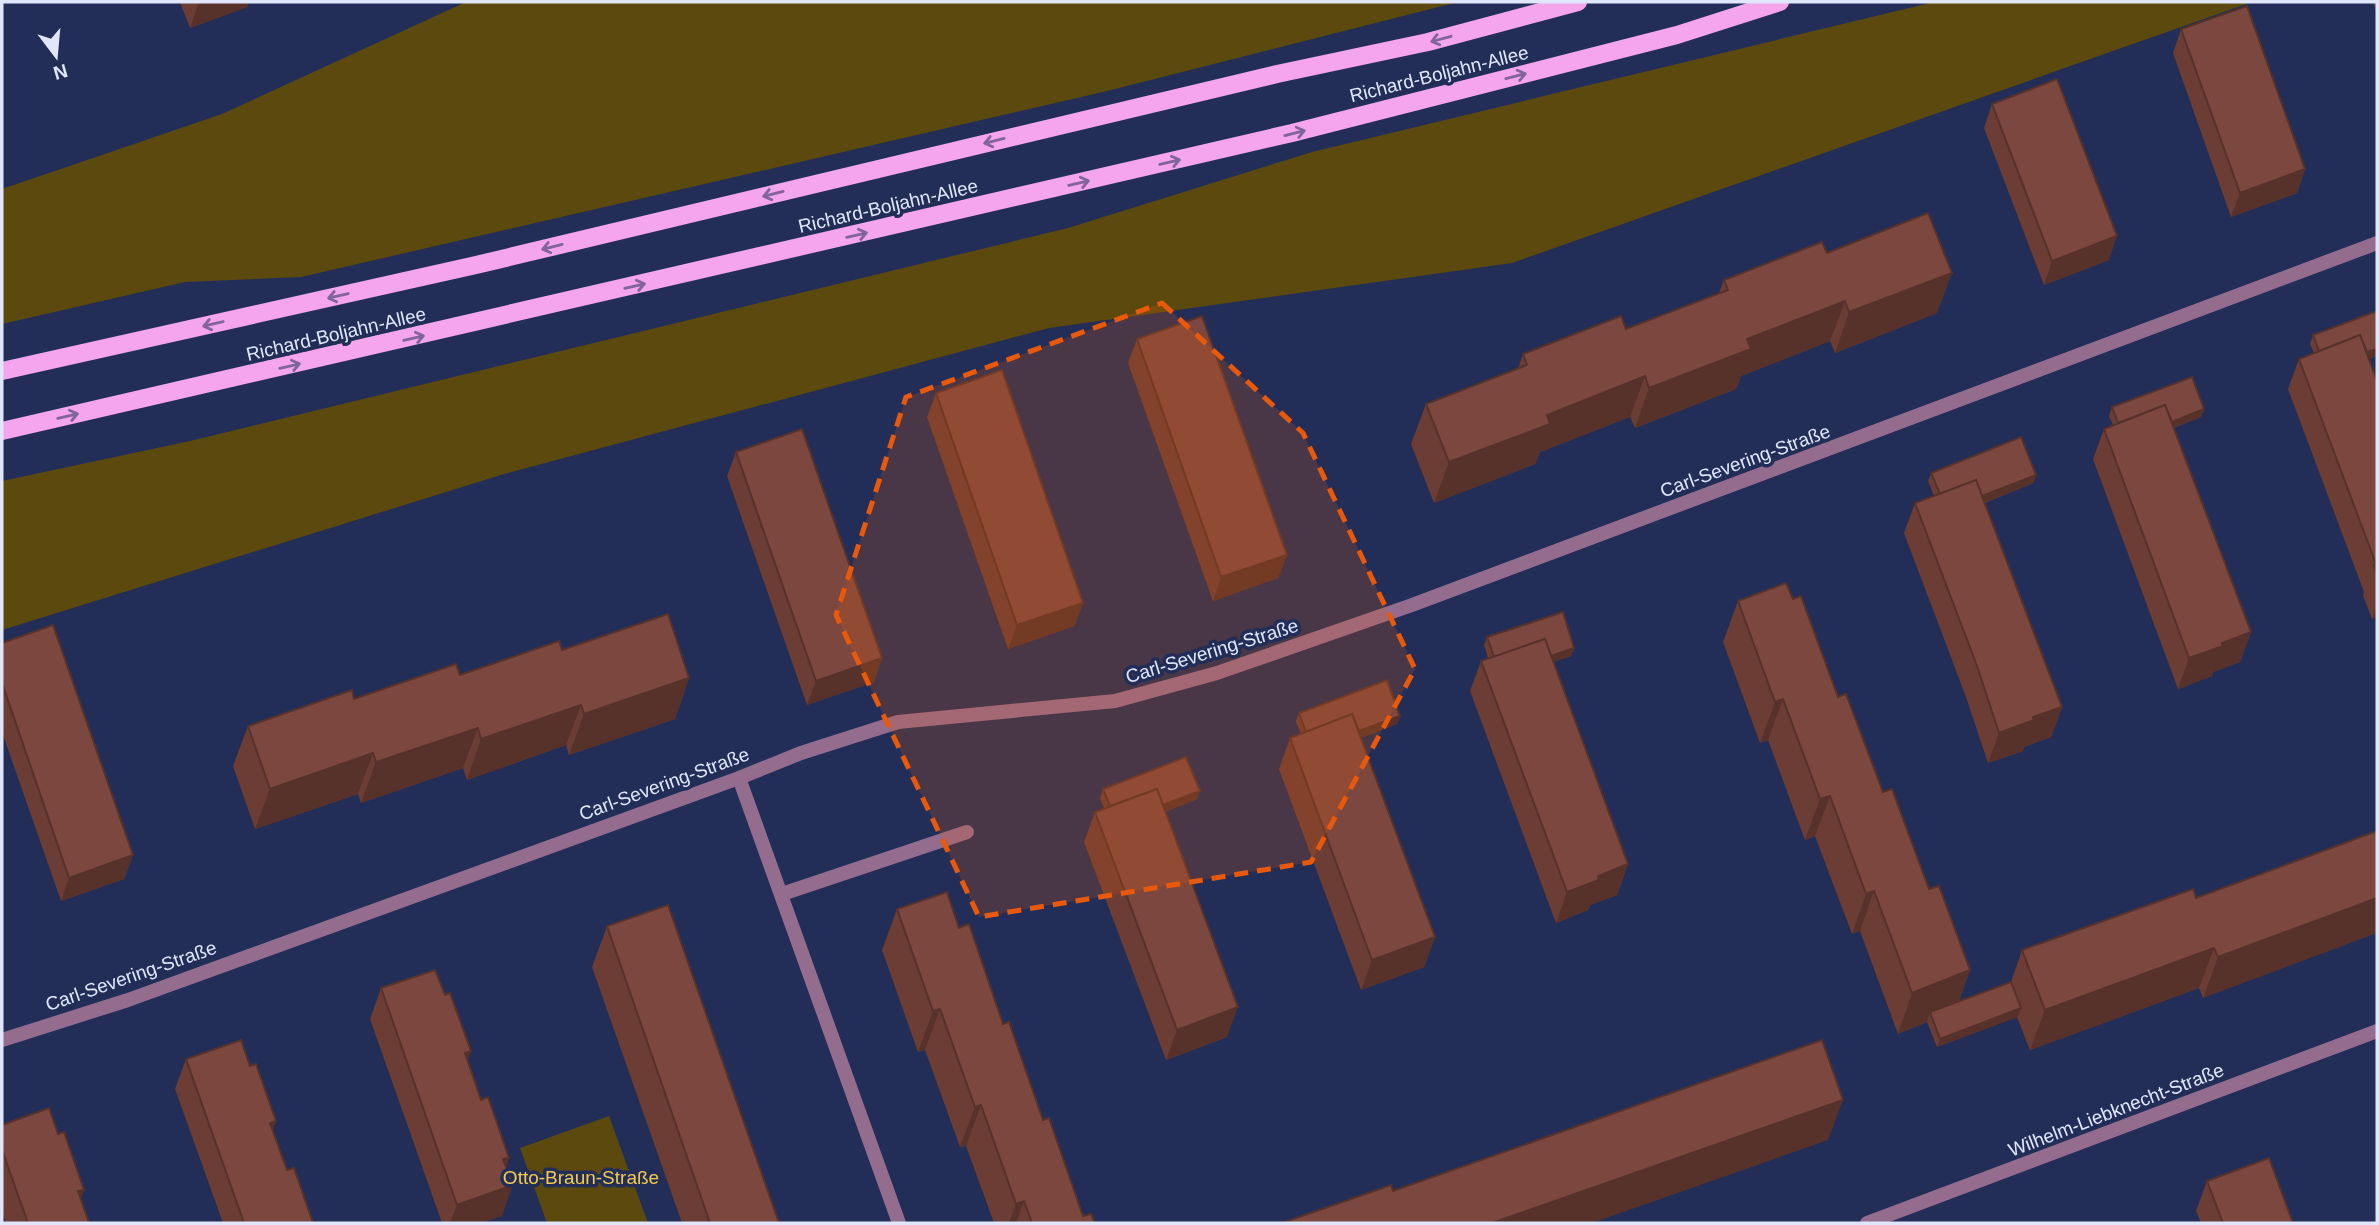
<svg xmlns="http://www.w3.org/2000/svg" width="2379" height="1225" font-family="Arial,sans-serif">
	<style>
		.green { fill: #5c490e }
		.lines { fill: none; stroke-linecap: round; stroke-linejoin: round }
		.lane { stroke: #936c8e; stroke-width: 14 }
		.street { stroke: #936c8e; stroke-width: 14 }
		.primary { stroke: #f4a5ec; stroke-width: 18 }
		.wall { fill: #6b3d35 }
		.shaded-wall { fill: #57322b }
		.building { fill: #7c473e; stroke: #57322b; stroke-width: 2 }
		.oneway { stroke: #80649a }
		.marked { fill: #e8590c; fill-opacity: 0.2; stroke: #e8590c; stroke-width: 5; stroke-dasharray: 14 9; stroke-linejoin: round }
		.labels { text-anchor: middle; dominant-baseline: central; stroke-width: 7; stroke-linejoin: round; paint-order: stroke }
		.street-label { font-size: 19px; fill: #e0e7fc; stroke: #222e57 }
		.park-label { font-size: 19px; fill: #f3ca4e; stroke: #222e57 }
	</style>
	<rect width="100%" height="100%" fill="#222e57"/>
	<g class="green">
		<path d="M 466,2 L 1458,2 L 1103,92 L 301,277 L 185,282 L 2,324 L 2,189 L 222,114 Z"/>
		<path d="M 1934,2 L 2252,2 L 1512,263 L 1049,328 L 504,474 L 2,630 L 2,481 L 190,441 L 1068,228 L 1312,152 Z"/>
		<path d="M 609,1116 L 648,1223 L 547,1223 L 520,1148 Z"/>
	</g>
	<g class="lines">
		<path class="lane" d="M 782,894 L 967,832"/>
		<g class="street">
			<path d="M 739,778 L 899,1223"/>
			<path d="M 2,1040 L 128,1000 L 739,778 L 801,753 L 898,722 L 1115,701 L 1217,673 L 1412,605 L 2377,243"/>
			<path d="M 1867,1223 L 2377,1031"/>
		</g>
		<g class="primary">
			<path d="M 2,371 L 476,265 L 1277,74 L 1428,42 L 1578,2"/>
			<path d="M 2,431 L 1292,133 L 1677,35 L 1780,2"/>
		</g>
	</g>
	<g class="wall">
		<path d="M 180,2 L 249,2 L 247,7 L 190,28 Z"/>
		<path d="M 2373,2 L 2377,2 L 2377,15 Z"/>
		<path d="M 2181,29 L 2305,169 L 2297,193 L 2231,217 L 2173,53 Z"/>
		<path d="M 1992,104 L 2109,260 L 2044,285 L 1984,128 Z"/>
		<path d="M 1827,253 L 1937,313 L 1835,353 L 1830,341 L 1741,376 L 1736,389 L 1635,428 L 1630,417 L 1540,452 L 1535,464 L 1434,503 L 1411,444 L 1426,404 L 1518,369 L 1523,354 L 1626,329 L 1719,293 L 1724,280 Z"/>
		<path d="M 2377,311 L 2377,356 L 2369,359 L 2377,381 L 2377,617 L 2372,619 L 2363,595 L 2364,592 L 2288,389 L 2299,359 L 2314,353 L 2310,344 L 2313,335 Z"/>
		<path d="M 1137,339 L 1287,555 L 1278,578 L 1213,601 L 1128,363 Z"/>
		<path d="M 936,393 L 1083,603 L 1074,626 L 1008,649 L 927,417 Z"/>
		<path d="M 2112,407 L 2204,409 L 2201,417 L 2174,428 L 2251,632 L 2240,662 L 2213,672 L 2212,676 L 2178,689 L 2093,459 L 2104,429 L 2113,425 L 2109,416 Z"/>
		<path d="M 736,452 L 882,658 L 874,682 L 807,705 L 727,476 Z"/>
		<path d="M 1931,473 L 2036,475 L 2033,483 L 1985,503 L 2062,707 L 2051,737 L 2024,747 L 2023,751 L 1988,763 L 1966,697 L 1904,533 L 1915,503 L 1934,496 L 1928,481 Z"/>
		<path d="M 1793,599 L 1929,889 L 1970,970 L 1959,1001 L 2011,982 L 2022,950 L 2196,898 L 2377,831 L 2203,998 L 2199,988 L 2030,1050 L 2017,1017 L 1937,1047 L 1927,1022 L 1898,1034 L 1860,931 L 1852,934 L 1815,836 L 1805,840 L 1768,740 L 1760,743 L 1723,642 L 1738,601 Z"/>
		<path d="M 1487,637 L 1574,648 L 1571,656 L 1553,662 L 1628,864 L 1617,895 L 1590,905 L 1588,910 L 1556,923 L 1470,691 L 1481,661 L 1488,658 L 1484,645 Z"/>
		<path d="M 2,643 L 133,855 L 124,879 L 61,901 L 2,732 Z"/>
		<path d="M 562,650 L 689,678 L 675,719 L 569,755 L 566,745 L 467,780 L 463,768 L 361,803 L 358,794 L 255,829 L 233,766 L 248,726 L 354,699 Z"/>
		<path d="M 1299,713 L 1400,716 L 1397,724 L 1361,738 L 1435,937 L 1424,967 L 1361,990 L 1279,769 L 1290,738 L 1301,734 L 1296,722 Z"/>
		<path d="M 1103,789 L 1197,799 L 1165,812 L 1227,1037 L 1166,1060 L 1084,842 L 1095,812 L 1104,808 L 1100,798 Z"/>
		<path d="M 897,909 L 959,928 L 1003,1024 L 1083,1216 L 1095,1223 L 994,1223 L 966,1146 L 960,1147 L 925,1050 L 918,1052 L 882,950 Z"/>
		<path d="M 607,926 L 779,1223 L 682,1223 L 592,967 Z"/>
		<path d="M 381,988 L 467,1060 L 481,1100 L 509,1158 L 506,1167 L 502,1216 L 480,1223 L 442,1223 L 370,1019 Z"/>
		<path d="M 186,1059 L 273,1131 L 287,1170 L 313,1223 L 223,1223 L 175,1089 Z"/>
		<path d="M 2,1125 L 81,1199 L 89,1223 L 6,1223 L 2,1211 Z"/>
		<path d="M 2207,1181 L 2293,1223 L 2201,1223 L 2196,1211 Z"/>
	</g>
	<g class="shaded-wall">
		<path d="M 199,2 L 249,2 L 247,7 L 190,28 Z"/>
		<path d="M 2305,169 L 2297,193 L 2231,217 L 2240,193 Z"/>
		<path d="M 2117,236 L 2109,260 L 2044,285 L 2052,261 Z"/>
		<path d="M 1952,273 L 1937,313 L 1835,353 L 1849,312 Z"/>
		<path d="M 1845,301 L 1830,341 L 1741,376 L 1736,389 L 1635,428 L 1649,388 L 1747,339 Z"/>
		<path d="M 2377,349 L 2377,356 L 2322,376 L 2325,368 Z"/>
		<path d="M 1645,376 L 1630,417 L 1540,452 L 1535,464 L 1434,503 L 1449,462 L 1547,415 Z"/>
		<path d="M 2204,409 L 2201,417 L 2122,448 L 2125,440 Z"/>
		<path d="M 2036,475 L 2033,483 L 1944,519 L 1947,510 Z"/>
		<path d="M 1287,555 L 1278,578 L 1213,601 L 1221,577 Z"/>
		<path d="M 1083,603 L 1074,626 L 1008,649 L 1017,625 Z"/>
		<path d="M 2377,605 L 2377,617 L 2372,619 Z"/>
		<path d="M 2251,632 L 2240,662 L 2213,672 L 2212,676 L 2178,689 L 2189,658 L 2222,643 Z"/>
		<path d="M 1574,648 L 1571,656 L 1496,681 L 1499,673 Z"/>
		<path d="M 882,658 L 874,682 L 807,705 L 816,681 Z"/>
		<path d="M 689,678 L 675,719 L 569,755 L 584,714 Z"/>
		<path d="M 1783,699 L 1768,740 L 1760,743 L 1775,702 Z"/>
		<path d="M 581,705 L 566,745 L 467,780 L 481,739 Z"/>
		<path d="M 2062,707 L 2051,737 L 2024,747 L 2023,751 L 1988,763 L 1999,733 L 2033,717 Z"/>
		<path d="M 1400,716 L 1397,724 L 1309,757 L 1312,749 Z"/>
		<path d="M 478,728 L 463,768 L 361,803 L 376,762 Z"/>
		<path d="M 373,753 L 358,794 L 255,829 L 270,789 Z"/>
		<path d="M 1200,791 L 1197,799 L 1113,832 L 1116,823 Z"/>
		<path d="M 1830,796 L 1815,836 L 1805,840 L 1820,799 Z"/>
		<path d="M 133,855 L 124,879 L 61,901 L 69,878 Z"/>
		<path d="M 1628,864 L 1617,895 L 1590,905 L 1588,910 L 1556,923 L 1567,892 L 1598,876 Z"/>
		<path d="M 1874,891 L 1860,931 L 1852,934 L 1866,894 Z"/>
		<path d="M 2377,898 L 2377,933 L 2203,998 L 2218,957 Z"/>
		<path d="M 1435,937 L 1424,967 L 1361,990 L 1372,960 Z"/>
		<path d="M 2214,948 L 2199,988 L 2030,1050 L 2045,1010 Z"/>
		<path d="M 1970,970 L 1956,1010 L 1930,1012 L 1927,1022 L 1898,1034 L 1912,993 Z"/>
		<path d="M 1238,1007 L 1227,1037 L 1166,1060 L 1177,1030 Z"/>
		<path d="M 2021,1008 L 2018,1017 L 1937,1047 L 1940,1039 Z"/>
		<path d="M 940,1009 L 925,1050 L 918,1052 L 933,1011 Z"/>
		<path d="M 471,1051 L 460,1081 L 465,1053 Z"/>
		<path d="M 1843,1100 L 1828,1140 L 1592,1223 L 1492,1223 Z"/>
		<path d="M 981,1105 L 966,1146 L 960,1147 L 975,1107 Z"/>
		<path d="M 276,1121 L 265,1152 L 270,1123 Z"/>
		<path d="M 509,1158 L 498,1188 L 503,1159 Z"/>
		<path d="M 513,1185 L 502,1216 L 480,1223 L 450,1223 L 457,1205 Z"/>
		<path d="M 84,1190 L 73,1220 L 78,1191 Z"/>
		<path d="M 1024,1201 L 1016,1223 L 1009,1223 L 1016,1204 Z"/>
	</g>
	<g class="building">
		<path d="M 2247,6 L 2305,169 L 2240,193 L 2181,29 Z"/>
		<path d="M 2057,79 L 2117,236 L 2052,261 L 1992,104 Z"/>
		<path d="M 1928,213 L 1952,273 L 1849,312 L 1845,301 L 1747,339 L 1751,349 L 1649,388 L 1645,376 L 1547,415 L 1550,424 L 1449,462 L 1426,404 L 1527,365 L 1523,354 L 1621,316 L 1626,329 L 1728,290 L 1724,280 L 1822,242 L 1827,253 Z"/>
		<path d="M 2377,311 L 2377,349 L 2367,352 L 2360,335 L 2319,351 L 2313,335 Z"/>
		<path d="M 1202,316 L 1287,555 L 1221,577 L 1137,339 Z"/>
		<path d="M 2360,335 L 2377,381 L 2377,574 L 2374,565 L 2376,564 L 2299,359 Z"/>
		<path d="M 1002,370 L 1083,603 L 1017,625 L 936,393 Z"/>
		<path d="M 2192,377 L 2204,409 L 2172,422 L 2165,405 L 2118,423 L 2112,407 Z"/>
		<path d="M 2165,405 L 2251,632 L 2222,643 L 2223,646 L 2189,658 L 2104,429 Z"/>
		<path d="M 802,429 L 882,658 L 816,681 L 736,452 Z"/>
		<path d="M 2021,437 L 2036,475 L 1982,496 L 1976,480 L 1940,494 L 1931,473 Z"/>
		<path d="M 1976,480 L 2062,707 L 2033,717 L 2034,720 L 1999,733 L 1977,666 L 1915,503 Z"/>
		<path d="M 1786,583 L 1793,599 L 1801,596 L 1838,697 L 1846,694 L 1883,792 L 1892,789 L 1929,889 L 1939,886 L 1970,970 L 1912,993 L 1874,891 L 1866,894 L 1830,796 L 1820,799 L 1783,699 L 1775,702 L 1738,601 Z"/>
		<path d="M 1563,612 L 1574,648 L 1551,656 L 1545,639 L 1494,657 L 1487,637 Z"/>
		<path d="M 668,614 L 689,678 L 584,714 L 581,705 L 481,739 L 478,728 L 376,762 L 373,753 L 270,789 L 248,726 L 352,690 L 354,699 L 456,664 L 460,675 L 559,641 L 562,650 Z"/>
		<path d="M 53,625 L 133,855 L 69,878 L 2,683 L 2,643 Z"/>
		<path d="M 1545,639 L 1628,864 L 1598,876 L 1599,880 L 1567,892 L 1481,661 Z"/>
		<path d="M 1387,680 L 1400,716 L 1359,731 L 1352,714 L 1306,732 L 1299,713 Z"/>
		<path d="M 1352,714 L 1435,937 L 1372,960 L 1290,738 Z"/>
		<path d="M 1186,757 L 1200,791 L 1163,805 L 1157,789 L 1110,806 L 1103,789 Z"/>
		<path d="M 1157,789 L 1238,1007 L 1177,1030 L 1095,812 Z"/>
		<path d="M 2377,831 L 2377,898 L 2218,957 L 2214,948 L 2045,1010 L 2022,950 L 2193,889 L 2196,898 Z"/>
		<path d="M 947,892 L 959,928 L 969,924 L 1003,1024 L 1009,1022 L 1043,1120 L 1049,1118 L 1083,1216 L 1091,1214 L 1095,1223 L 1032,1223 L 1024,1201 L 1016,1204 L 981,1105 L 975,1107 L 940,1009 L 933,1011 L 897,909 Z"/>
		<path d="M 668,905 L 779,1223 L 710,1223 L 607,926 Z"/>
		<path d="M 435,970 L 445,995 L 450,993 L 471,1051 L 465,1053 L 481,1100 L 488,1097 L 509,1158 L 503,1159 L 513,1185 L 457,1205 L 381,988 Z"/>
		<path d="M 2011,982 L 2021,1008 L 1940,1039 L 1930,1012 Z"/>
		<path d="M 241,1040 L 250,1066 L 256,1064 L 276,1121 L 270,1123 L 287,1170 L 294,1168 L 313,1223 L 244,1223 L 186,1059 Z"/>
		<path d="M 1822,1040 L 1843,1100 L 1492,1223 L 1282,1223 L 1391,1185 L 1393,1191 Z"/>
		<path d="M 49,1108 L 58,1134 L 64,1132 L 84,1190 L 78,1191 L 89,1223 L 28,1223 L 2,1150 L 2,1125 Z"/>
		<path d="M 2269,1158 L 2293,1223 L 2223,1223 L 2207,1181 Z"/>
	</g>
	<defs><path id="oneway-shaft" d="M-6 0H5M1.5-3L5.5 0L1.5 3" fill="none" stroke-width="1.6" stroke-linecap="round" stroke-linejoin="round" transform="scale(1.75)"/></defs>
	<g class="oneway">
		<use href="#oneway-shaft" transform="translate(1441 39) rotate(165)"/>
		<use href="#oneway-shaft" transform="translate(1516 76) rotate(-14)"/>
		<use href="#oneway-shaft" transform="translate(1295 133) rotate(-14)"/>
		<use href="#oneway-shaft" transform="translate(994 141) rotate(166)"/>
		<use href="#oneway-shaft" transform="translate(1170 162) rotate(-13)"/>
		<use href="#oneway-shaft" transform="translate(1079 183) rotate(-13)"/>
		<use href="#oneway-shaft" transform="translate(773 194) rotate(166)"/>
		<use href="#oneway-shaft" transform="translate(857 235) rotate(-13)"/>
		<use href="#oneway-shaft" transform="translate(552 247) rotate(166)"/>
		<use href="#oneway-shaft" transform="translate(635 286) rotate(-13)"/>
		<use href="#oneway-shaft" transform="translate(338 296) rotate(167)"/>
		<use href="#oneway-shaft" transform="translate(213 324) rotate(167)"/>
		<use href="#oneway-shaft" transform="translate(414 338) rotate(-13)"/>
		<use href="#oneway-shaft" transform="translate(290 366) rotate(-13)"/>
		<use href="#oneway-shaft" transform="translate(68 416) rotate(-13)"/>
	</g>
	<path class="marked" d="M 1162,303 L 1303,433 L 1415,669 L 1311,862 L 979,917 L 836,615 L 906,397 Z"/>
	<g class="labels">
		<g class="street-label">
			<text transform="translate(1439 74) rotate(-14)">Richard-Boljahn-Allee</text>
			<text transform="translate(888 206) rotate(-13)">Richard-Boljahn-Allee</text>
			<text transform="translate(336 334) rotate(-13)">Richard-Boljahn-Allee</text>
			<text transform="translate(1745 461) rotate(-20)">Carl-Severing-Straße</text>
			<text transform="translate(1212 651) rotate(-17)">Carl-Severing-Straße</text>
			<text transform="translate(664 784) rotate(-20)">Carl-Severing-Straße</text>
			<text transform="translate(131 976) rotate(-19)">Carl-Severing-Straße</text>
			<text transform="translate(2116 1110) rotate(-21)">Wilhelm-Liebknecht-Straße</text>
		</g>
		<g class="park-label">
			<text x="581" y="1177">Otto-Braun-Straße</text>
		</g>
	</g>
	<rect width="2379" height="1225" fill="none" stroke="#e0e7fc" stroke-width="7"/>
	<g transform="translate(56 56) rotate(164)" stroke="#222e57" stroke-width="5" paint-order="stroke">
	<path d="M0-5L12 26L0 18L-12 26Z" fill="#e0e7fc"/>
	<text y="-10" font-size="19" font-weight="bold" text-anchor="middle" fill="#e0e7fc">N</text>
	</g>
</svg>
